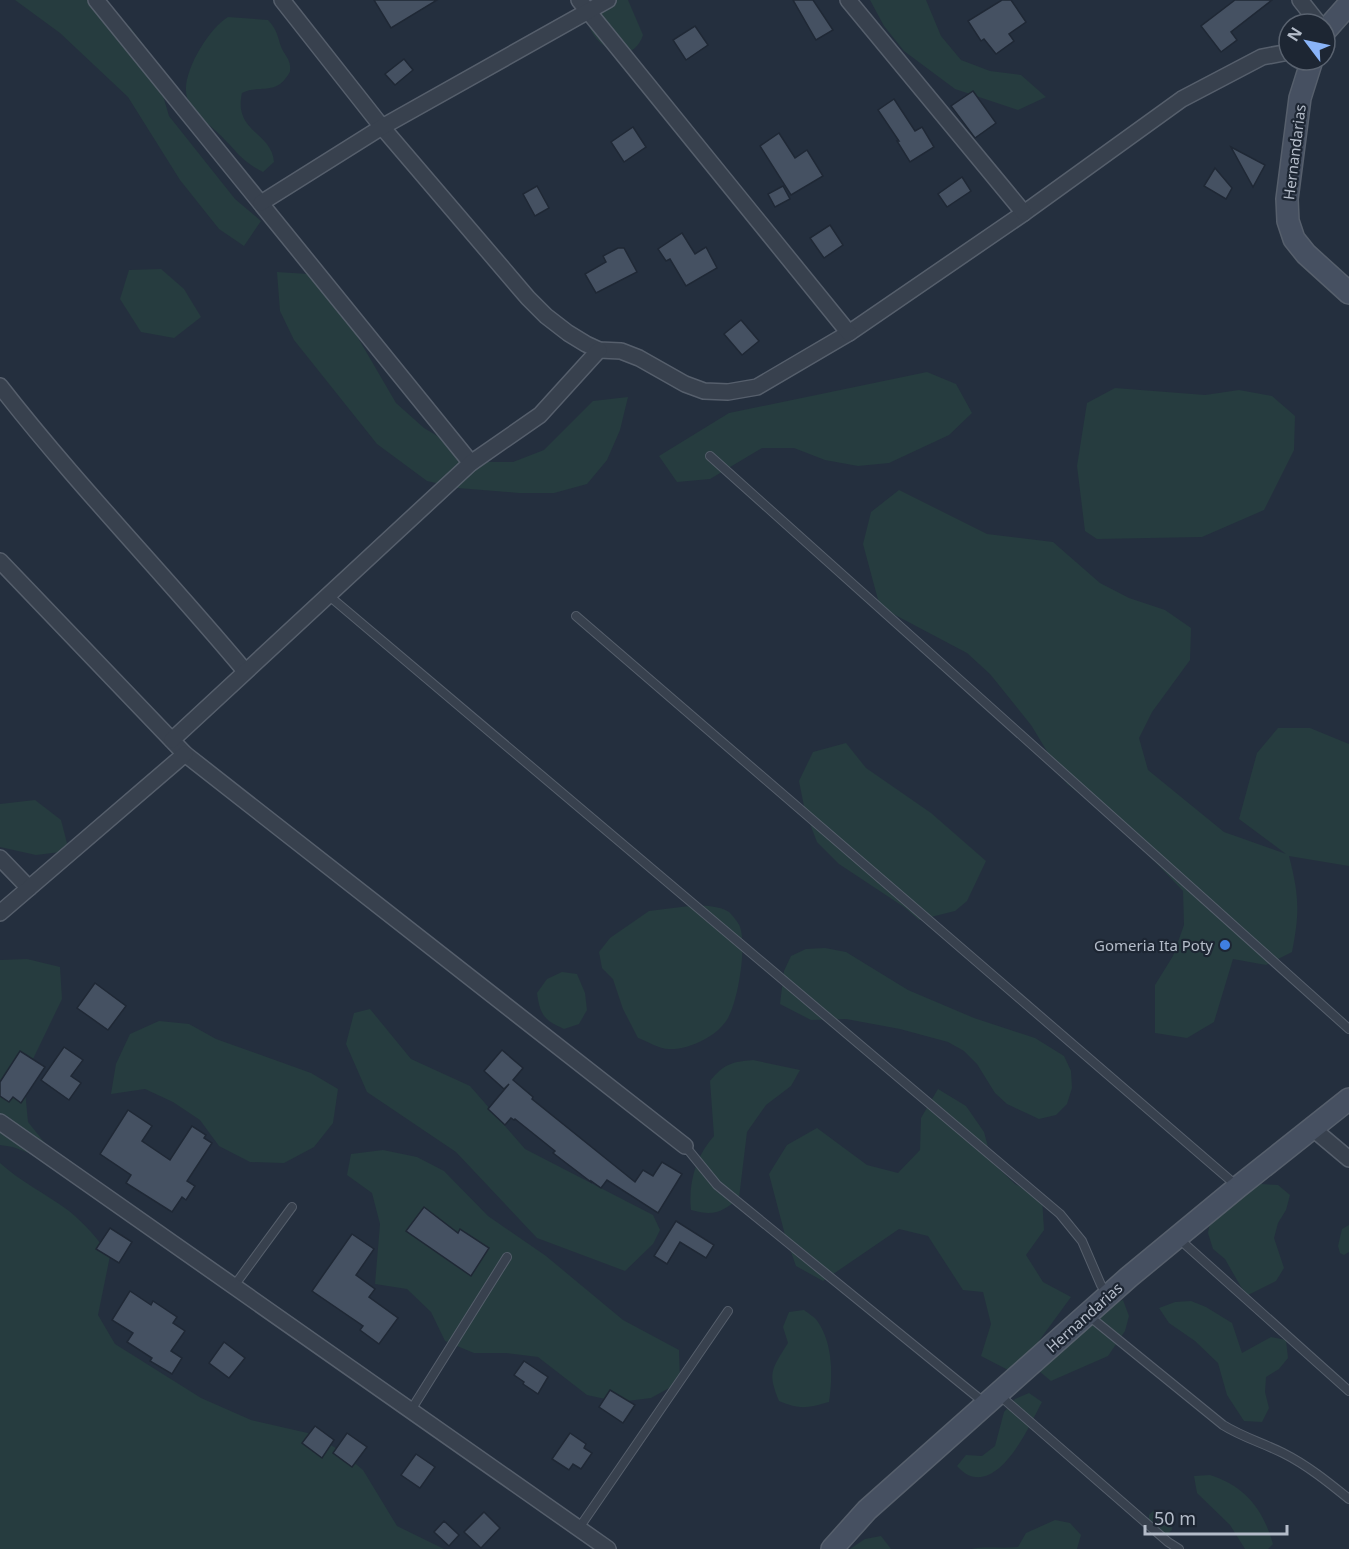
<svg xmlns="http://www.w3.org/2000/svg" width="1349" height="1549" font-family="'Noto Sans',sans-serif">
	<style>
		.green { fill: #263c3f }
		.building { fill: #455162; stroke: #1f2835; stroke-width: 1.5 }
		.lines { fill: none; stroke-linecap: round; stroke-linejoin: round }
		.lane-casing { stroke: #565f6c; stroke-width: 10 }
		.street-casing { stroke: #565f6c; stroke-width: 18 }
		.secondary-casing { stroke: #565f6c; stroke-width: 24 }
		.lane { stroke: #38414e; stroke-width: 8 }
		.street { stroke: #38414e; stroke-width: 15 }
		.secondary { stroke: #465061; stroke-width: 21 }
		.shop-dot { fill: #3f7fe0; stroke: #1d2633; stroke-width: 2 }
		.labels { text-anchor: middle; dominant-baseline: central; stroke-width: 4.5; stroke-linejoin: round; paint-order: stroke }
		.street-label { font-size: 15px; fill: #b4bcc9; stroke: #1d2633 }
		.poi-label { font-size: 15px; fill: #b4bcc9; stroke: #1d2633; text-anchor: end }
	</style>
	<rect width="100%" height="100%" fill="#242f3e"/>
	<g class="green">
		<path d="M 15,0 L 96,0 L 130,27 L 151,55 L 169,116 L 235,199 L 261,221 L 244,246 L 219,229 L 180,180 L 128,97 L 60,33 Z"/>
		<path d="M 582,0 L 628,0 L 643,35 C 639,47 632,52 619,55 C 591,40 589,30 582,0 Z"/>
		<path d="M 870,0 L 926,0 L 941,36 L 961,60 L 990,71 L 1021,75 L 1046,97 L 1018,110 L 955,89 L 904,51 L 884,26 Z"/>
		<path d="M 228,17 L 268,20 C 278,31 277,36 282,49 C 285,55 290,60 290,66 C 291,72 289,74 285,79 C 274,94 257,85 242,93 C 233,132 272,132 274,162 L 263,172 C 257,169 252,166 247,162 C 239,156 234,149 227,142 C 215,128 193,115 187,97 C 180,75 209,28 228,17 Z"/>
		<path d="M 161,269 L 184,289 L 201,317 L 174,338 L 141,332 L 120,299 L 129,270 Z"/>
		<path d="M 277,272 L 308,274 L 333,295 L 396,403 L 424,428 L 481,462 L 513,462 L 544,450 L 593,401 L 628,397 L 620,430 L 607,460 L 587,484 L 554,493 L 519,493 L 458,488 L 427,481 L 377,444 L 294,340 L 280,311 Z"/>
		<path d="M 927,372 L 956,384 L 972,413 L 949,435 L 889,463 L 858,466 L 825,460 L 794,448 L 762,448 L 710,479 L 677,482 L 659,456 L 729,413 Z"/>
		<path d="M 1115,388 L 1205,395 L 1239,390 L 1272,396 L 1295,416 L 1294,450 L 1264,510 L 1202,537 L 1097,539 L 1085,531 L 1077,466 L 1087,403 Z"/>
		<path d="M 899,490 L 987,534 L 1053,542 L 1100,583 L 1129,598 L 1165,610 L 1191,628 L 1190,660 L 1152,712 L 1139,738 L 1148,770 L 1224,832 L 1286,854 L 1239,819 L 1257,753 L 1278,728 L 1310,728 L 1349,744 L 1349,866 L 1289,856 C 1299,895 1300,912 1292,952 L 1266,965 L 1233,959 L 1214,1022 L 1187,1038 L 1155,1033 L 1155,985 L 1173,956 L 1184,925 L 1183,891 L 1116,821 L 1067,784 L 1031,725 L 990,674 L 967,653 L 880,607 L 863,544 L 871,512 Z"/>
		<path d="M 846,743 L 866,768 L 931,813 L 986,861 L 967,901 L 955,911 L 919,920 L 904,907 L 839,864 L 817,842 L 805,811 L 799,781 L 813,752 Z"/>
		<path d="M 35,800 L 61,820 L 69,851 L 36,855 L 0,847 L 0,804 Z"/>
		<path d="M 697,905 C 707,906 720,906 729,912 C 732,915 739,923 740,927 C 747,946 738,1001 728,1018 C 718,1036 689,1050 669,1049 C 659,1049 647,1041 638,1038 L 623,1009 L 613,979 L 602,968 L 599,952 L 610,938 L 649,911 Z"/>
		<path d="M 825,948 L 846,952 L 908,990 L 974,1018 L 1035,1038 L 1064,1056 L 1071,1071 L 1072,1088 L 1067,1104 L 1056,1115 L 1039,1119 L 1007,1104 L 995,1093 L 977,1064 L 964,1051 L 948,1042 L 900,1029 L 846,1019 L 811,1020 L 780,1004 L 784,971 L 791,956 L 806,949 Z"/>
		<path d="M 27,959 L 60,967 L 62,999 L 33,1059 L 25,1090 L 28,1122 L 48,1147 L 42,1158 L 13,1147 L 0,1145 L 0,960 Z"/>
		<path d="M 562,972 L 577,974 L 585,993 L 587,1010 L 579,1024 L 564,1029 C 544,1020 540,1015 537,993 L 547,979 Z"/>
		<path d="M 370,1009 L 411,1059 L 470,1086 L 525,1149 L 653,1215 L 660,1230 L 653,1244 L 625,1271 L 537,1238 L 456,1152 L 367,1092 L 346,1044 L 354,1013 Z"/>
		<path d="M 159,1021 L 189,1024 L 216,1039 L 311,1073 L 338,1089 L 333,1123 L 314,1147 L 284,1163 L 250,1162 L 219,1146 L 200,1120 L 173,1102 L 145,1089 L 111,1094 L 116,1064 L 130,1034 Z"/>
		<path d="M 753,1060 L 800,1070 L 791,1086 L 766,1105 L 747,1132 L 739,1198 C 721,1213 714,1216 691,1210 C 688,1183 696,1156 714,1136 L 710,1081 C 724,1064 731,1062 753,1060 Z"/>
		<path d="M 938,1089 L 966,1106 L 984,1132 L 992,1162 L 1015,1184 L 1042,1198 L 1044,1230 L 1026,1255 L 1043,1282 L 1071,1297 L 1033,1349 L 1010,1371 L 981,1356 L 991,1324 L 983,1292 L 963,1290 L 928,1236 L 899,1229 L 823,1281 L 796,1266 L 785,1235 L 769,1174 L 787,1145 L 817,1128 L 867,1165 L 898,1173 L 920,1150 L 921,1118 Z"/>
		<path d="M 383,1150 L 417,1157 L 444,1171 L 488,1216 L 546,1256 L 623,1320 L 679,1350 L 680,1382 L 651,1398 L 619,1402 L 587,1395 L 538,1357 L 506,1353 L 474,1353 L 445,1341 L 431,1312 L 407,1289 L 375,1284 L 380,1224 L 372,1193 L 347,1175 L 351,1154 Z"/>
		<path d="M 0,1163 C 21,1182 46,1194 69,1211 C 85,1224 98,1239 110,1256 L 98,1315 L 115,1344 L 201,1398 L 251,1420 L 312,1434 L 339,1450 L 363,1470 L 397,1526 L 444,1549 L 0,1549 Z"/>
		<path d="M 1262,1184 L 1278,1185 L 1290,1195 L 1286,1210 L 1278,1223 L 1274,1238 L 1284,1268 L 1276,1281 L 1248,1295 L 1241,1287 L 1225,1259 L 1213,1249 L 1208,1233 L 1211,1217 L 1246,1185 Z"/>
		<path d="M 1349,1225 L 1349,1252 L 1344,1255 L 1340,1253 L 1338,1246 L 1342,1229 Z"/>
		<path d="M 1123,1300 L 1129,1316 L 1125,1331 L 1108,1356 L 1051,1381 L 1039,1371 L 1106,1306 Z"/>
		<path d="M 1191,1301 L 1206,1307 L 1232,1323 L 1242,1353 L 1271,1337 L 1286,1340 L 1288,1358 L 1279,1369 L 1266,1377 L 1265,1392 L 1269,1408 L 1262,1422 L 1244,1421 L 1227,1395 L 1218,1363 L 1195,1341 L 1169,1323 L 1159,1308 L 1175,1302 Z"/>
		<path d="M 804,1310 C 809,1314 815,1317 818,1322 C 833,1344 833,1377 829,1402 C 808,1408 800,1410 779,1401 C 767,1372 772,1369 788,1343 L 783,1327 L 789,1312 Z"/>
		<path d="M 1029,1393 L 1042,1402 C 1030,1424 1002,1490 968,1475 C 964,1473 960,1469 957,1466 L 966,1455 L 982,1456 L 995,1446 L 1004,1412 L 1015,1399 Z"/>
		<path d="M 1210,1475 C 1245,1486 1263,1509 1273,1544 L 1268,1549 L 1245,1549 L 1230,1525 L 1197,1493 L 1194,1476 Z"/>
		<path d="M 1154,1510 L 1170,1515 L 1172,1530 L 1160,1540 L 1148,1531 L 1149,1515 Z"/>
		<path d="M 1055,1520 L 1070,1523 L 1081,1535 L 1077,1549 L 971,1549 C 986,1546 1002,1549 1018,1547 L 1026,1533 Z"/>
		<path d="M 881,1536 L 891,1549 L 850,1549 L 865,1539 Z"/>
	</g>
	<g class="building">
		<path d="M 374,0 L 437,0 L 391,28 Z"/>
		<path d="M 793,0 L 813,0 L 833,30 L 816,40 Z"/>
		<path d="M 1002,0 L 1011,0 L 1026,22 L 1009,34 L 1014,41 L 996,54 L 984,39 L 981,41 L 968,21 Z"/>
		<path d="M 1235,0 L 1272,0 L 1231,32 L 1237,40 L 1221,52 L 1201,26 Z"/>
		<path d="M 695,26 L 708,45 L 686,60 L 673,40 Z"/>
		<path d="M 404,59 L 413,70 L 395,85 L 385,74 Z"/>
		<path d="M 973,91 L 996,123 L 975,138 L 951,106 Z"/>
		<path d="M 894,99 L 915,131 L 922,127 L 934,147 L 910,162 L 897,141 L 899,141 L 878,110 Z"/>
		<path d="M 633,127 L 646,147 L 624,162 L 611,142 Z"/>
		<path d="M 779,133 L 795,158 L 807,150 L 823,176 L 791,195 L 760,146 Z"/>
		<path d="M 1231,147 L 1265,165 L 1253,187 Z"/>
		<path d="M 1215,168 L 1232,188 L 1226,199 L 1204,186 Z"/>
		<path d="M 962,177 L 971,191 L 947,207 L 938,194 Z"/>
		<path d="M 537,186 L 549,208 L 535,216 L 523,194 Z"/>
		<path d="M 783,186 L 790,199 L 775,207 L 768,194 Z"/>
		<path d="M 830,225 L 843,245 L 824,258 L 810,238 Z"/>
		<path d="M 682,233 L 695,254 L 706,247 L 717,268 L 686,286 L 670,259 L 666,261 L 658,249 Z"/>
		<path d="M 618,248 L 624,248 L 637,272 L 596,293 L 585,274 L 606,262 L 603,256 Z"/>
		<path d="M 741,320 L 759,341 L 742,355 L 724,334 Z"/>
		<path d="M 95,983 L 126,1006 L 108,1030 L 77,1008 Z"/>
		<path d="M 64,1047 L 83,1060 L 71,1076 L 81,1083 L 69,1100 L 41,1080 Z"/>
		<path d="M 502,1050 L 523,1068 L 513,1080 L 533,1097 L 532,1099 L 635,1182 L 643,1170 L 653,1176 L 662,1162 L 682,1174 L 658,1213 L 607,1180 L 601,1188 L 591,1181 L 591,1182 L 553,1153 L 555,1151 L 515,1119 L 514,1120 L 511,1118 L 505,1125 L 488,1109 L 509,1084 L 504,1089 L 484,1071 Z"/>
		<path d="M 20,1051 L 45,1067 L 21,1103 L 13,1097 L 9,1102 L 0,1096 L 0,1082 Z"/>
		<path d="M 128,1110 L 152,1126 L 142,1141 L 170,1160 L 192,1126 L 206,1135 L 204,1138 L 212,1143 L 187,1181 L 195,1186 L 186,1200 L 182,1197 L 172,1212 L 126,1183 L 131,1175 L 100,1154 Z"/>
		<path d="M 424,1207 L 458,1233 L 460,1229 L 489,1248 L 471,1276 L 406,1231 Z"/>
		<path d="M 676,1221 L 714,1245 L 706,1258 L 680,1242 L 667,1264 L 654,1256 Z"/>
		<path d="M 110,1228 L 132,1242 L 119,1263 L 96,1249 Z"/>
		<path d="M 352,1234 L 374,1249 L 356,1275 L 375,1289 L 369,1297 L 398,1318 L 379,1344 L 360,1330 L 363,1326 L 312,1291 Z"/>
		<path d="M 130,1291 L 151,1305 L 153,1301 L 177,1317 L 173,1323 L 185,1331 L 171,1351 L 182,1358 L 172,1374 L 150,1361 L 152,1358 L 127,1342 L 133,1333 L 112,1320 Z"/>
		<path d="M 224,1342 L 245,1358 L 229,1378 L 209,1363 Z"/>
		<path d="M 524,1361 L 548,1377 L 538,1394 L 523,1384 L 524,1382 L 514,1375 Z"/>
		<path d="M 610,1390 L 635,1405 L 623,1423 L 599,1407 Z"/>
		<path d="M 315,1426 L 334,1440 L 322,1458 L 302,1443 Z"/>
		<path d="M 347,1433 L 367,1447 L 352,1467 L 333,1453 Z"/>
		<path d="M 570,1433 L 586,1444 L 584,1448 L 592,1453 L 581,1469 L 573,1464 L 569,1470 L 552,1459 Z"/>
		<path d="M 416,1454 L 435,1467 L 420,1488 L 401,1475 Z"/>
		<path d="M 484,1512 L 500,1528 L 481,1548 L 464,1532 Z"/>
		<path d="M 444,1521 L 459,1535 L 449,1546 L 434,1532 Z"/>
	</g>
	<g class="lines">
		<defs>
			<g id="lane">
				<path d="M 710,456 L 1349,1029"/>
				<path d="M 328,595 L 1060,1214 L 1082,1241 L 1101,1285 L 1107,1293"/>
				<path d="M 576,616 L 1237,1186"/>
				<path d="M 685,1146 L 717,1185 L 986,1404"/>
				<path d="M 1178,1238 L 1349,1391"/>
				<path d="M 234,1286 L 292,1207"/>
				<path d="M 1089,1316 L 1223,1425 C 1242,1437 1263,1443 1283,1453 C 1307,1465 1328,1482 1349,1499"/>
				<path d="M 998,1394 L 1168,1542 L 1179,1549"/>
				<path d="M 411,1410 L 507,1257"/>
				<path d="M 579,1528 L 728,1311"/>
			</g>
			<g id="street">
				<path d="M 96,0 L 471,463"/>
				<path d="M 282,0 L 382,127 L 528,298 L 546,316 L 568,333 L 586,344 L 599,350 L 621,351 L 639,358 L 685,384 L 704,391 L 728,392 L 757,387 L 849,333 L 1024,213 L 1182,99 L 1262,57 L 1289,52"/>
				<path d="M 579,0 L 849,333"/>
				<path d="M 848,0 L 1024,213"/>
				<path d="M 1300,0 L 1319,24"/>
				<path d="M 261,203 L 382,127 L 608,0"/>
				<path d="M 0,386 C 77,485 165,575 245,671"/>
				<path d="M 0,561 L 185,754 L 685,1146"/>
				<path d="M 172,740 L 471,463 L 540,415 L 599,350"/>
				<path d="M 0,858 L 29,888"/>
				<path d="M 0,913 L 185,754"/>
				<path d="M 0,1122 L 608,1549"/>
				<path d="M 1312,1128 L 1349,1159"/>
			</g>
			<g id="secondary">
				<path d="M 1325,31 L 1349,4"/>
				<path d="M 1312,60 L 1300,98 L 1287,199 L 1288,221 L 1294,239 L 1306,254 L 1349,293"/>
				<path d="M 832,1549 L 867,1510 L 1129,1277 L 1238,1187 L 1349,1099"/>
			</g>
		</defs>
		<use href="#lane" class="lane-casing"/>
		<use href="#street" class="street-casing"/>
		<use href="#secondary" class="secondary-casing"/>
		<use href="#lane" class="lane"/>
		<use href="#street" class="street"/>
		<use href="#secondary" class="secondary"/>
	</g>
	<circle class="shop-dot" cx="1225" cy="945" r="6"/>
	<g class="labels">
		<g class="street-label">
			<text transform="translate(1294 152) rotate(-83)">Hernandarias</text>
			<text transform="translate(1084 1317) rotate(-42)">Hernandarias</text>
		</g>
		<g class="poi-label">
			<text x="1213" y="945">Gomeria Ita Poty</text>
		</g>
	</g>
	<g transform="translate(1307 42) rotate(302)"><circle r="28" fill="#1d2633" stroke="#59626f" stroke-width="1.5"/>
	<path d="M0-4.5L10 22L0 15L-10 22Z" fill="#8ab4f8"/>
	<text y="-9" font-size="16" font-weight="bold" text-anchor="middle" fill="#b4bcc9">N</text>
	</g>
	<path d="M1145 1525v9h142v-9" fill="none" stroke="#b4bcc9" stroke-width="3"/>
	<text x="1154" y="1525" font-size="18" fill="#b4bcc9" stroke="#1d2633" stroke-width="4.5" paint-order="stroke">50 m</text>
</svg>
